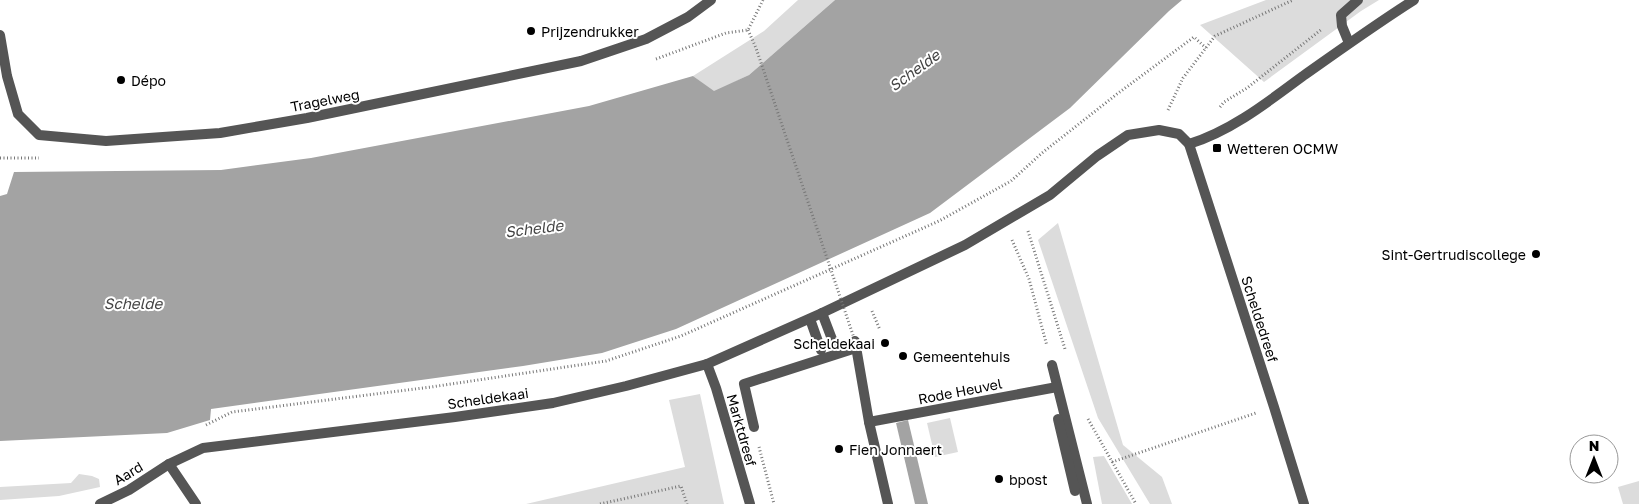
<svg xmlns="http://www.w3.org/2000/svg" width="1639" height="504" font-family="'Golos Text',sans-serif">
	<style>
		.green { fill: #dcdcdc }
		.water { fill: #a3a3a3 }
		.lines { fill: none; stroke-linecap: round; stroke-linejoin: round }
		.path { stroke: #777; stroke-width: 3; stroke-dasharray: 1 2.5; stroke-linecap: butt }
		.lane { stroke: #555; stroke-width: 10 }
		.street { stroke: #555; stroke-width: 10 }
		.path-bridge { stroke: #777; stroke-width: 3; stroke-dasharray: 1 2.5; stroke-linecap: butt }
		.poi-dot { fill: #000; stroke: #fff; stroke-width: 2 }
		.labels { text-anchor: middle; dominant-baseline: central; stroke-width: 4; stroke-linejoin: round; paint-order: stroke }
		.poi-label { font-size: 14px; fill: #000; stroke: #fff; text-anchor: start }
		.street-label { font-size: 14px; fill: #000; stroke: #fff }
		.water-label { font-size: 15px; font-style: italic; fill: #444; stroke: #fff }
	</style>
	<rect width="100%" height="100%" fill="#fff"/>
	<g class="green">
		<path d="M 798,0 L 835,0 L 749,75 L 714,92 L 693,76 L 764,31 Z"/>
		<path d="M 1266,0 L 1379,0 L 1361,11 L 1264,82 L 1200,25 Z"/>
		<path d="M 1058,223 L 1123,445 L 1162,477 L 1172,504 L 1150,504 L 1098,418 L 1038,240 Z"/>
		<path d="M 700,394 L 724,504 L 526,504 L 685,467 L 669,400 Z"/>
		<path d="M 950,418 L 958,452 L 935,457 L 927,423 Z"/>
		<path d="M 1104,456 L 1132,504 L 1102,504 L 1093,457 Z"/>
		<path d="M 79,474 L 92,476 L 99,479 L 100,487 L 59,496 L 0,500 L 0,487 L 71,483 Z"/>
		<path d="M 1639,481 L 1639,504 L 1623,504 L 1618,487 Z"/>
	</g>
	<g class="water">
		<path d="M 835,0 L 1182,0 L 1169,11 L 1070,108 L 930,213 L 676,329 L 602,353 L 523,366 L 211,409 L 210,420 L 167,433 L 0,441 L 0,196 L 7,194 L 14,172 L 221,170 L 311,158 L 589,106 L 693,76 L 714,91 L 749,75 Z"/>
		<path d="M 908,420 L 928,504 L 915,504 L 896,423 Z"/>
	</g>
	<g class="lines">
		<g class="path">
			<path d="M 656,59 L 726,33 L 748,30 L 763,0"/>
			<path d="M 1220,107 L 1224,102 L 1247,88 L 1322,29"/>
			<path d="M 1168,110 L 1183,78 L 1215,36 L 1293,0"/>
			<path d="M 0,158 L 39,158"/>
			<path d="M 1028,231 L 1065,349"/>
			<path d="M 1012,240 L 1029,279 L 1047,346"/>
			<path d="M 872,311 L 880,330"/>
			<path d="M 1088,419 L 1136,504"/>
			<path d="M 206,425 L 232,412 L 431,387 L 606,361 L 681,336 L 939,221 L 1011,181 L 1042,153 L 1117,94 L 1194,37 L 1206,48"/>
			<path d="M 759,447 L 774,504"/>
			<path d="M 1112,462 L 1256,413"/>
			<path d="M 600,504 L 681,486 L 687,504"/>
		</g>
		<g class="lane">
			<path d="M 1349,43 L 1342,26 L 1341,15 L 1358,0"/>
			<path d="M 822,313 L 835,347"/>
			<path d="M 810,319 L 821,350"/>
		</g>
		<g class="street">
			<path d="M 0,35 L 7,76 L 18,114 L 39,135 L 106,141 L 220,133 L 307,118 L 581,61 L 646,39 L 688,17 L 711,0"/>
			<path d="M 1189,144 C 1231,131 1268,102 1303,76 C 1340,50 1376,24 1414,0"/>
			<path d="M 855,341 L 869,422 L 888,504"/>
			<path d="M 707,364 L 716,388 L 750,504"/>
			<path d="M 1052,365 L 1087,504"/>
			<path d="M 1058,419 L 1075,491"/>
			<path d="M 869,422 L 1057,387"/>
			<path d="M 754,427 L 744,384 L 856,348"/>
			<path d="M 169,464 L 196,504"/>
			<path d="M 100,504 L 129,490 L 169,464 L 203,448 L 455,417 L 553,403 L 626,386 L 707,364 L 822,313 L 965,245 L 1050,195 L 1097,156 L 1128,135 L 1159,130 L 1179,134 L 1189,144 L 1274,407 L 1304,504"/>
		</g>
		<path class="path-bridge" d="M 748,30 L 756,48 L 855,341"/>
	</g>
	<g class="poi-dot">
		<circle cx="531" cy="31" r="5"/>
		<circle cx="121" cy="80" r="5"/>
		<rect x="1212" y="143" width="10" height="10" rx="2.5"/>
		<circle cx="1536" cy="254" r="5"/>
		<circle cx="885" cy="343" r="5"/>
		<circle cx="903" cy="356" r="5"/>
		<circle cx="839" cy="449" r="5"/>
		<circle cx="999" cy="479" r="5"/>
	</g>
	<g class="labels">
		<g class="poi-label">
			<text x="541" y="31">Prijzendrukker</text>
			<text x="131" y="80">Dépo</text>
			<text x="1227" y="148">Wetteren OCMW</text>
			<text x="1526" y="254" text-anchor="end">Sint-Gertrudiscollege</text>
			<text x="875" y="343" text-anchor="end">Scheldekaai</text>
			<text x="913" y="356">Gemeentehuis</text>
			<text x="849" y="449">Fien Jonnaert</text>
			<text x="1009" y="479">bpost</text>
		</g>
		<g class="street-label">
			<text transform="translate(325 100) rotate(-11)">Tragelweg</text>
			<text transform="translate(1260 319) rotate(72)">Scheldedreef</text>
			<text transform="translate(960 391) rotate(-11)">Rode Heuvel</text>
			<text transform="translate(488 398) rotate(-8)">Scheldekaai</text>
			<text transform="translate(742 430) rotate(74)">Marktdreef</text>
			<text transform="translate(128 473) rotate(-31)">Aard</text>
		</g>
		<g class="water-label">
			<text transform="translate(914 70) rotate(-36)">Schelde</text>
			<text transform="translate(534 228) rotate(-7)">Schelde</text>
			<text x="133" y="303">Schelde</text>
		</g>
	</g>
	<g transform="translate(1594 459)"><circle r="24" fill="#ffffff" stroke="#999999"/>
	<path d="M0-4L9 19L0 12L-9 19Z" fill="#000000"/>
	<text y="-8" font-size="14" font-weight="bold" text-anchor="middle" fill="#000000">N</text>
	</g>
</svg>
